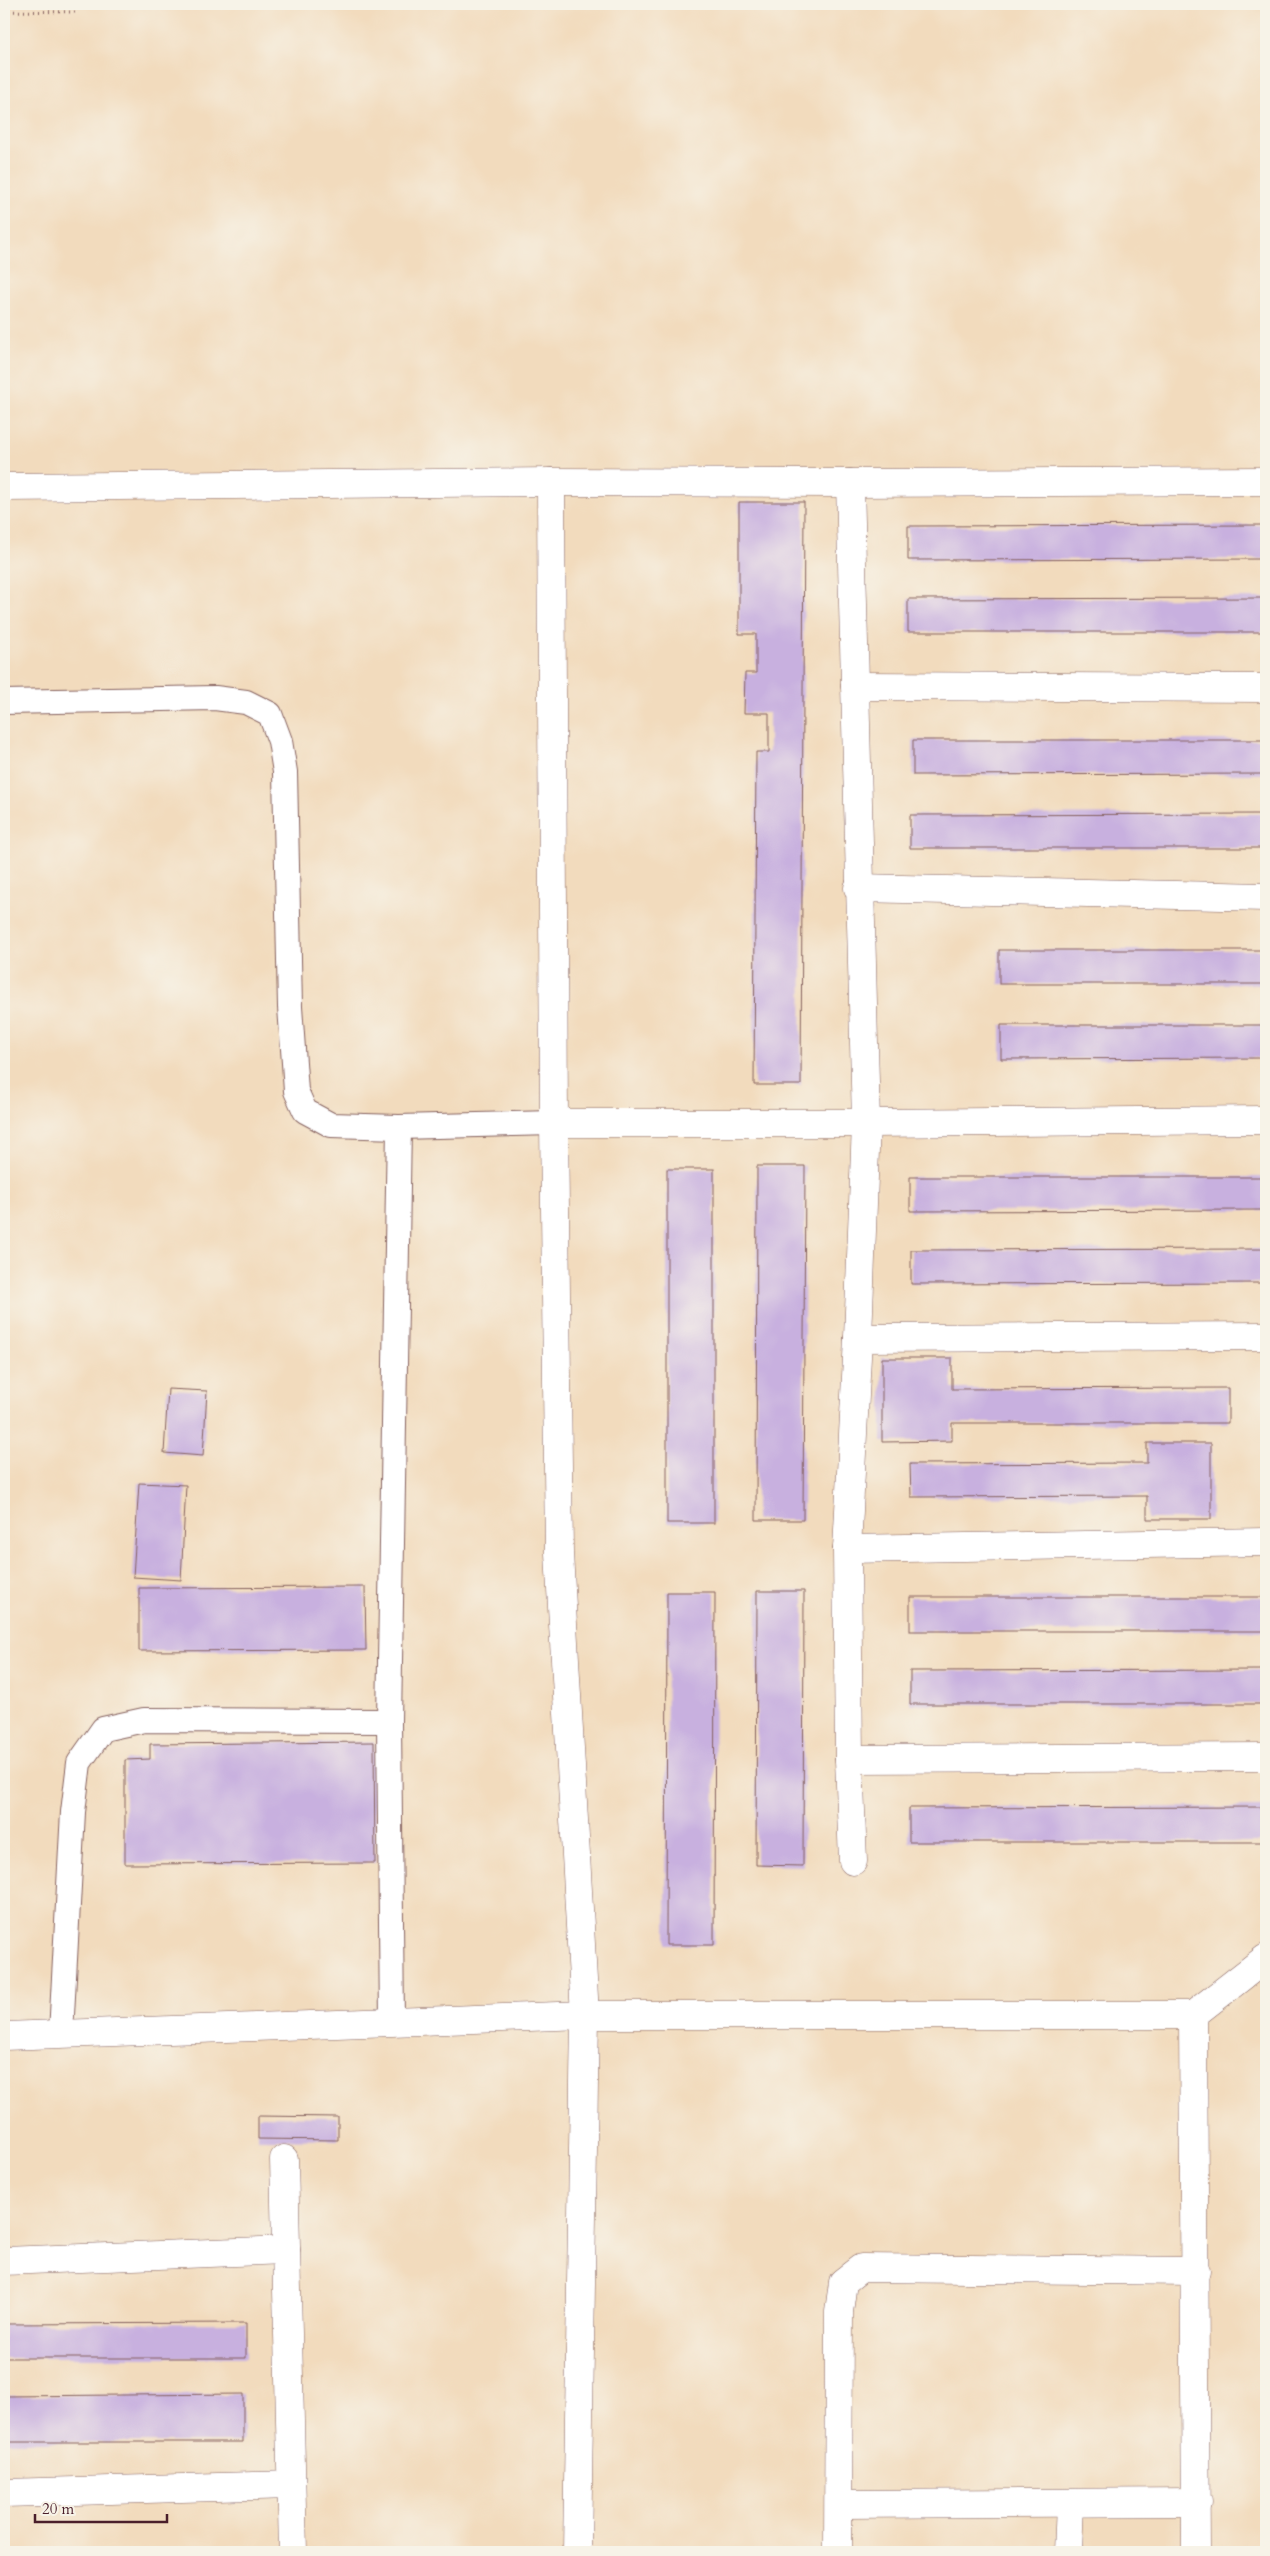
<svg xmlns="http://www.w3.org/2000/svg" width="1270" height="2556" font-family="Cardo,serif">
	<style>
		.building { fill: #c8b0df }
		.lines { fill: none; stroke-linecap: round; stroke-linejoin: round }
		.lane-casing { stroke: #85615e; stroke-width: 26 }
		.street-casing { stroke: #85615e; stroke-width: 29 }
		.path { stroke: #85615e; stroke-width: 3; stroke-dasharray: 1 4; stroke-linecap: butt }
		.lane { stroke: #fff; stroke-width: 24 }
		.street { stroke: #fff; stroke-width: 28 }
	</style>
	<rect width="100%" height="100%" fill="#f7f3e8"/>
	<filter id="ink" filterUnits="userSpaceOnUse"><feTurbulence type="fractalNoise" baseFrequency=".02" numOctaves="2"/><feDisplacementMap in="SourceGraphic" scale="10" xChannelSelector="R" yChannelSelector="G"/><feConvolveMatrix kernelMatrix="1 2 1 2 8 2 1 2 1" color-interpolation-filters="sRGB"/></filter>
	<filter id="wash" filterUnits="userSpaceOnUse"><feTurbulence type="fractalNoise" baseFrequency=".0096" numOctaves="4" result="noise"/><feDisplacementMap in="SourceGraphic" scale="20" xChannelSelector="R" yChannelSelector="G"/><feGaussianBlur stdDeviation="1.12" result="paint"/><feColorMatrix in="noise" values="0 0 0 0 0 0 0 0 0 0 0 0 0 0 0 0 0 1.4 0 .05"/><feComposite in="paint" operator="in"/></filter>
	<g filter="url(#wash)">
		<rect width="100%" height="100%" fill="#f2dbbd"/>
		<g id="blocks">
			<g class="building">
				<path d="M 739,502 L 804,502 L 801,1085 L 754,1085 L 756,752 L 769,752 L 769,713 L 744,713 L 745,673 L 756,673 L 756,634 L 739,634 Z"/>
				<path d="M 1266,525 L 1266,559 L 908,560 L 908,526 Z"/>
				<path d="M 1266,598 L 1266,632 L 908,632 L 908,599 Z"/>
				<path d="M 913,740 L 1266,740 L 1266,774 L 913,775 Z"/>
				<path d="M 1265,814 L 1265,848 L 910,848 L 910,815 Z"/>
				<rect x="999" y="950" width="267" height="34"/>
				<path d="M 1001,1025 L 1266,1025 L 1266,1058 L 1001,1059 Z"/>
				<path d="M 757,1166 L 805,1166 L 803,1520 L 756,1520 Z"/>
				<rect x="667" y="1169" width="47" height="354"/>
				<path d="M 910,1177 L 1265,1177 L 1265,1210 L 910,1211 Z"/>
				<path d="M 1266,1249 L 1266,1283 L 911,1284 L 911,1250 Z"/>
				<path d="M 882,1358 L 952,1358 L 952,1389 L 1228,1388 L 1228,1423 L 952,1423 L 952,1441 L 882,1442 Z"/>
				<path d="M 168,1389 L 207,1391 L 203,1456 L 164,1453 Z"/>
				<path d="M 1147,1443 L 1211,1443 L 1211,1519 L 1147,1519 L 1147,1496 L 911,1497 L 910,1464 L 1147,1463 Z"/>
				<path d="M 139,1483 L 186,1485 L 181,1580 L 133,1577 Z"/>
				<path d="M 365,1587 L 366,1650 L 139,1651 L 139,1588 Z"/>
				<path d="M 757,1591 L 804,1591 L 803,1866 L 756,1865 Z"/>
				<path d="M 667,1592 L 715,1592 L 714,1945 L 666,1945 Z"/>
				<rect x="910" y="1597" width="355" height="34"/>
				<path d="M 1265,1670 L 1265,1704 L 910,1704 L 910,1671 Z"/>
				<path d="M 374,1742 L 375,1863 L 125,1864 L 125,1760 L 150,1759 L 150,1744 Z"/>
				<path d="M 1266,1807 L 1266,1842 L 909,1842 L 909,1808 Z"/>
				<path d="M 258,2116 L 338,2117 L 338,2140 L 258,2139 Z"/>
				<path d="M 246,2323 L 246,2358 L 4,2358 L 4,2324 Z"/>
				<path d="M 243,2394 L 243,2442 L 4,2442 L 4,2396 Z"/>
			</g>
		</g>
	</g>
	<g filter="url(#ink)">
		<use href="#blocks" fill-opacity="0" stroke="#85615e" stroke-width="1"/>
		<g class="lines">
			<defs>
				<g id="lane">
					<path d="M 4,702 L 215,698 L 246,702 L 270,714 L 280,741 L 285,772 L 290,1007 L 296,1091 L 305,1111 L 331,1125 L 399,1127 L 554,1123"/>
					<path d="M 392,2022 L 389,1721 L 399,1127"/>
					<path d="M 61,2033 L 73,1812 L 79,1763 L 103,1729 L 144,1720 L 389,1721"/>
				</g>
				<g id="street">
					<path d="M 551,482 L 554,1123 L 559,1553 L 585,2015 L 577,2552"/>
					<path d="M 850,483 L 866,1123 L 858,1338 L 847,1549 L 849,1759 L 853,1861"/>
					<path d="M 4,487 L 551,482 L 850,483 L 1266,481"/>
					<path d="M 855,686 L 1266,688"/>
					<path d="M 858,888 L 1266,897"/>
					<path d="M 554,1123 L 866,1123 L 1266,1120"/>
					<path d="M 858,1338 L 1266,1336"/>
					<path d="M 847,1549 L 1266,1542"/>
					<path d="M 849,1759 L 1266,1757"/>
					<path d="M 1193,2015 L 1196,2552"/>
					<path d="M 4,2036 L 585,2015 L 1193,2015 L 1266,1958"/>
					<path d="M 284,2159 L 293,2552"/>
					<path d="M 4,2261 L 286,2250"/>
					<path d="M 4,2493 L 291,2485"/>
					<path d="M 839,2504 L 1197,2502"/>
					<path d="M 838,2552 L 839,2312 L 843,2282 L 861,2268 L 1196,2271"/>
					<path d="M 1068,2552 L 1070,2504"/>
				</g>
			</defs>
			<use href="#lane" class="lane-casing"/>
			<use href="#street" class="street-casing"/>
			<path class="path" d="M 4,11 L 77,12"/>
			<use href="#lane" class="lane"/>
			<use href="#street" class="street"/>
		</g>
	</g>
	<rect width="1270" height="2556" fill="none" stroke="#f7f3e8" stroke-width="20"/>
	<path d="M35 2514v8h132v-8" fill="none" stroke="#4a1f2b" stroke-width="2.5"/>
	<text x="42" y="2514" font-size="15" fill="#4a1f2b" stroke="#f7f3e8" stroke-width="4" paint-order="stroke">20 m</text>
</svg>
